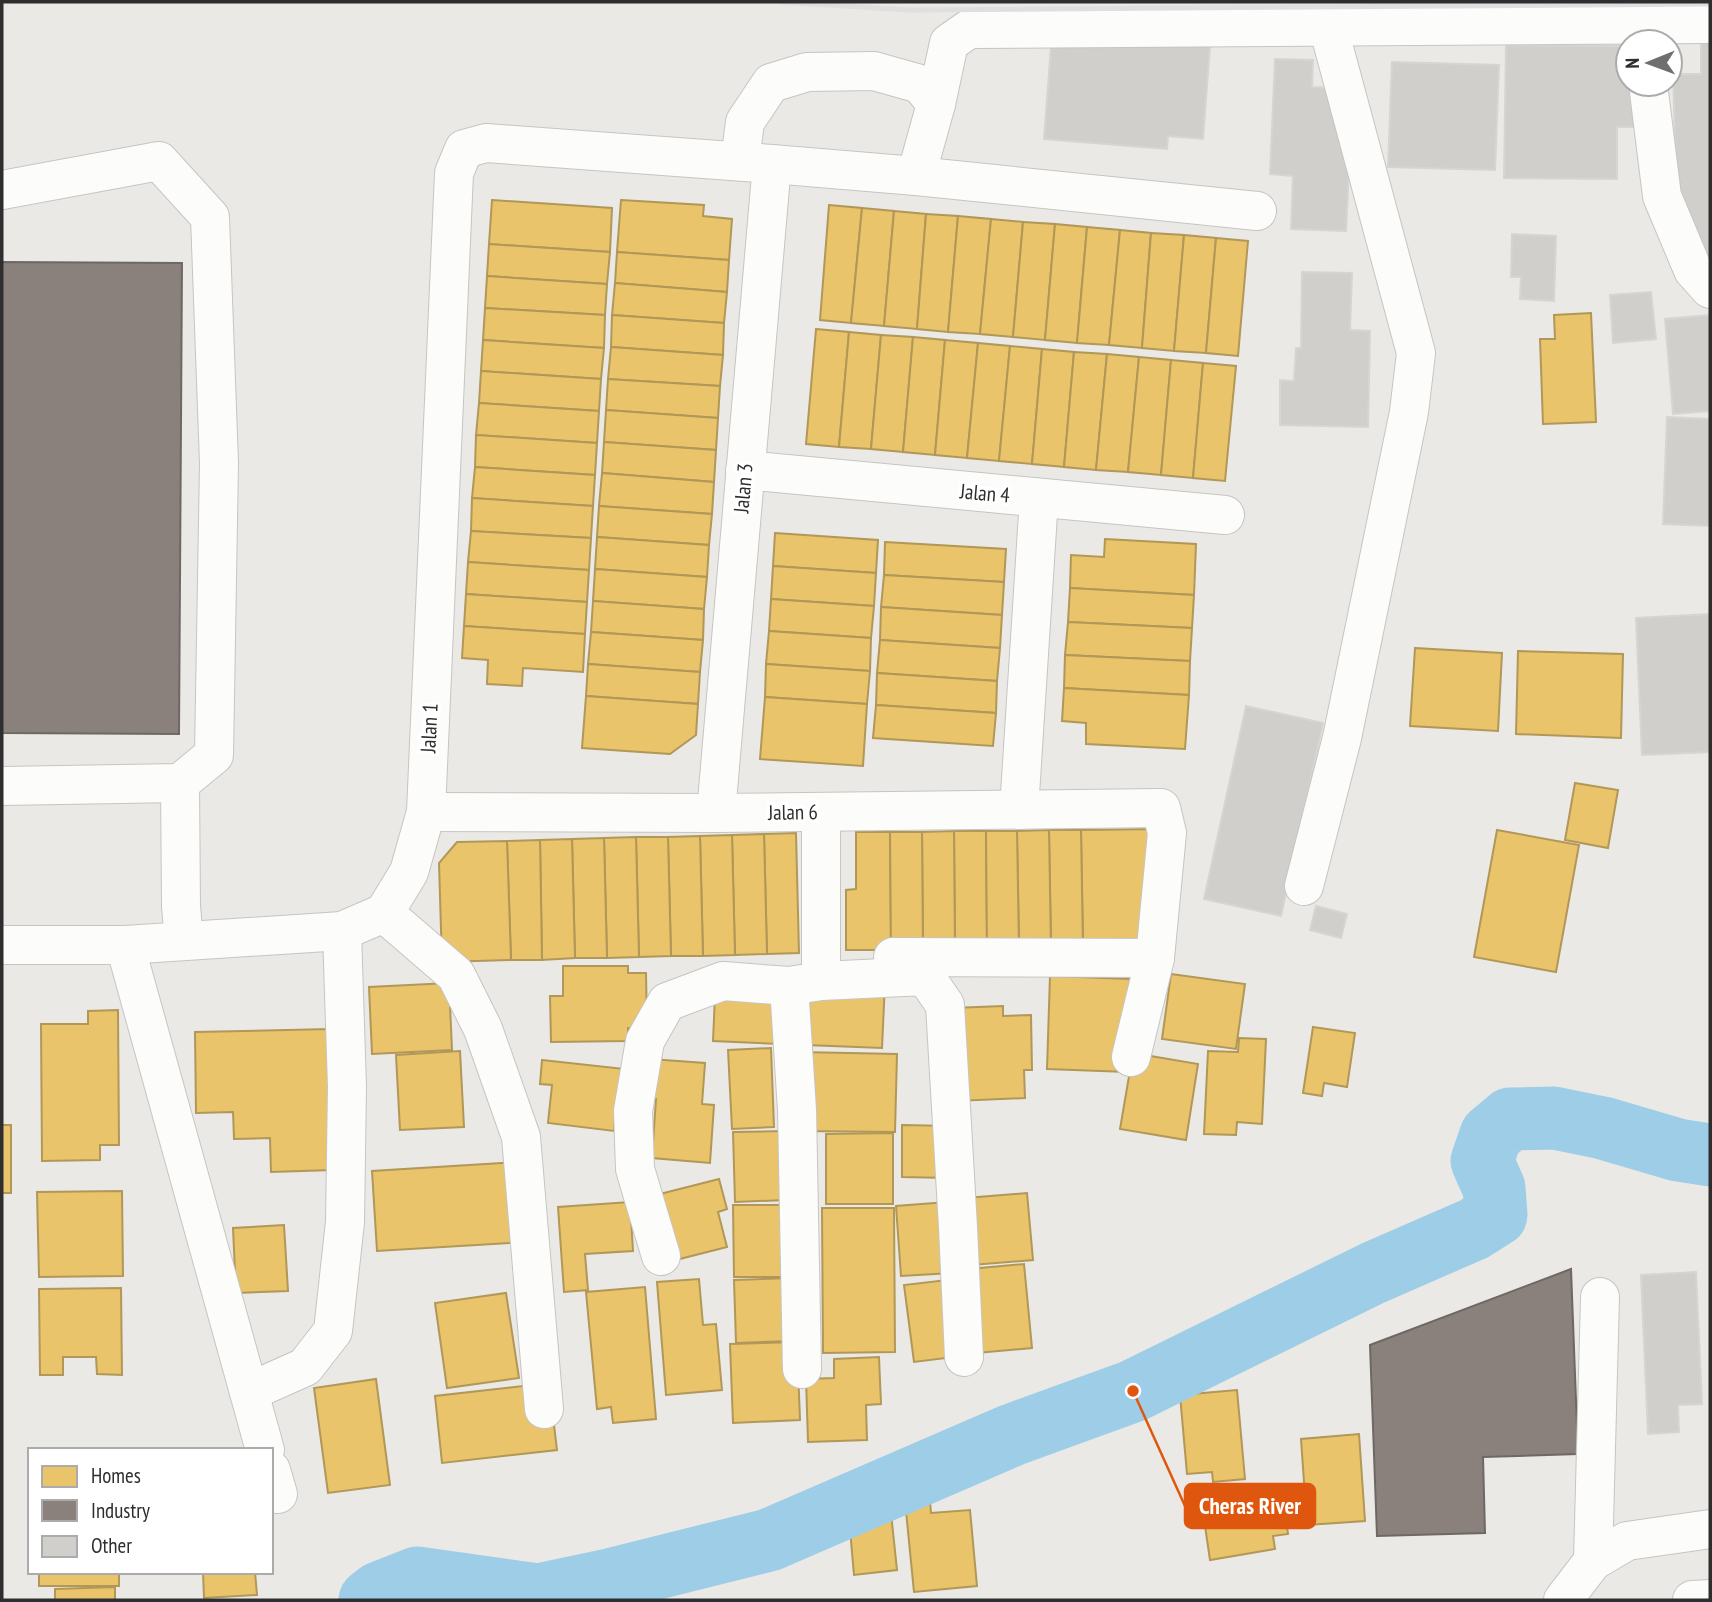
<svg xmlns="http://www.w3.org/2000/svg" width="1712" height="1602" font-family="'PT Sans Narrow',sans-serif">
	<style>
		.homes { fill: #e9c46a; stroke: #b19758; stroke-width: 2 }
		.industry { fill: #8a817c; stroke: #6e6865; stroke-width: 2 }
		.lines { fill: none; stroke-linecap: round; stroke-linejoin: round }
		.river { stroke: #9ecee7; stroke-width: 63 }
		.building { fill: #d0cfcb; stroke: #d6d5d1; stroke-width: 2 }
		.minor-casing { stroke: #c6c5c4; stroke-width: 40 }
		.minor { stroke: #fcfcfb; stroke-width: 38 }
		.rail { stroke: #dfdfe1; stroke-width: 5 }
		.labels { text-anchor: middle; dominant-baseline: central; stroke-width: 7; stroke-linejoin: round; paint-order: stroke }
		.street-label { font-size: 21px; fill: #2e2e2e; stroke: #fff }
		.leader { fill: none; stroke: #df570e; stroke-width: 2.5 }
		.callout-dot { fill: #df570e; stroke: #fff; stroke-width: 2.5 }
		.callout { fill: #df570e; stroke: #df570e; stroke-width: 2.5 }
		.callout-label { font-size: 23px; text-anchor: middle; font-weight: bold; fill: #fff }
	</style>
	<rect width="100%" height="100%" fill="#ebe9e5"/>
	<g class="homes">
		<path d="M 492,200 L 612,208 L 610,252 L 489,244 Z"/>
		<path d="M 621,200 L 704,205 L 703,216 L 732,219 L 729,260 L 617,252 Z"/>
		<path d="M 829,205 L 862,208 L 851,323 L 820,320 Z"/>
		<path d="M 862,208 L 894,211 L 884,326 L 851,323 Z"/>
		<path d="M 894,211 L 926,214 L 917,329 L 884,326 Z"/>
		<path d="M 926,214 L 958,216 L 948,332 L 917,329 Z"/>
		<path d="M 958,216 L 991,219 L 980,334 L 948,332 Z"/>
		<path d="M 991,219 L 1023,222 L 1013,337 L 980,334 Z"/>
		<path d="M 1023,222 L 1055,224 L 1045,340 L 1013,337 Z"/>
		<path d="M 1055,224 L 1087,227 L 1077,343 L 1045,340 Z"/>
		<path d="M 1087,227 L 1120,230 L 1109,345 L 1077,343 Z"/>
		<path d="M 1120,230 L 1151,233 L 1142,348 L 1109,345 Z"/>
		<path d="M 1151,233 L 1184,235 L 1174,351 L 1142,348 Z"/>
		<path d="M 1184,235 L 1216,238 L 1206,353 L 1174,351 Z"/>
		<path d="M 1216,238 L 1248,241 L 1238,356 L 1206,353 Z"/>
		<path d="M 489,244 L 610,252 L 607,284 L 487,276 Z"/>
		<path d="M 617,252 L 729,260 L 727,292 L 615,283 Z"/>
		<path d="M 487,276 L 607,284 L 605,315 L 485,308 Z"/>
		<path d="M 615,283 L 727,292 L 724,323 L 612,315 Z"/>
		<path d="M 485,308 L 605,315 L 604,348 L 483,340 Z"/>
		<path d="M 1591,313 L 1596,422 L 1543,424 L 1540,339 L 1555,339 L 1554,315 Z"/>
		<path d="M 612,315 L 724,323 L 723,355 L 611,347 Z"/>
		<path d="M 816,329 L 849,332 L 839,447 L 806,444 Z"/>
		<path d="M 849,332 L 881,335 L 871,449 L 839,447 Z"/>
		<path d="M 881,335 L 913,337 L 903,452 L 871,449 Z"/>
		<path d="M 913,337 L 945,340 L 935,455 L 903,452 Z"/>
		<path d="M 483,340 L 604,348 L 601,379 L 481,371 Z"/>
		<path d="M 945,340 L 978,343 L 967,458 L 935,455 Z"/>
		<path d="M 978,343 L 1010,346 L 999,461 L 967,458 Z"/>
		<path d="M 1010,346 L 1042,349 L 1032,464 L 999,461 Z"/>
		<path d="M 611,347 L 723,355 L 720,386 L 608,379 Z"/>
		<path d="M 1042,349 L 1074,352 L 1064,467 L 1032,464 Z"/>
		<path d="M 1074,352 L 1107,354 L 1096,470 L 1064,467 Z"/>
		<path d="M 1107,354 L 1139,357 L 1128,472 L 1096,470 Z"/>
		<path d="M 1139,357 L 1171,360 L 1161,475 L 1128,472 Z"/>
		<path d="M 1171,360 L 1203,363 L 1193,478 L 1161,475 Z"/>
		<path d="M 1203,363 L 1236,366 L 1225,481 L 1193,478 Z"/>
		<path d="M 481,371 L 601,379 L 599,411 L 479,403 Z"/>
		<path d="M 608,379 L 720,386 L 718,418 L 606,410 Z"/>
		<path d="M 479,403 L 599,411 L 597,443 L 476,435 Z"/>
		<path d="M 606,410 L 718,418 L 716,450 L 604,442 Z"/>
		<path d="M 476,435 L 597,443 L 595,475 L 475,467 Z"/>
		<path d="M 604,442 L 716,450 L 714,482 L 602,473 Z"/>
		<path d="M 475,467 L 595,475 L 593,506 L 472,498 Z"/>
		<path d="M 602,473 L 714,482 L 712,514 L 599,506 Z"/>
		<path d="M 472,498 L 593,506 L 591,538 L 471,531 Z"/>
		<path d="M 599,506 L 712,514 L 709,545 L 597,537 Z"/>
		<path d="M 471,531 L 591,538 L 589,570 L 468,562 Z"/>
		<path d="M 775,533 L 878,540 L 876,573 L 773,566 Z"/>
		<path d="M 597,537 L 709,545 L 707,577 L 595,569 Z"/>
		<path d="M 1105,539 L 1196,544 L 1194,595 L 1070,588 L 1071,555 L 1104,557 Z"/>
		<path d="M 885,542 L 1006,549 L 1004,582 L 884,575 Z"/>
		<path d="M 468,562 L 589,570 L 587,602 L 466,594 Z"/>
		<path d="M 773,566 L 876,573 L 874,606 L 771,599 Z"/>
		<path d="M 595,569 L 707,577 L 704,609 L 593,601 Z"/>
		<path d="M 884,575 L 1004,582 L 1002,615 L 881,607 Z"/>
		<path d="M 1070,588 L 1194,595 L 1192,628 L 1068,622 Z"/>
		<path d="M 466,594 L 587,602 L 585,634 L 464,626 Z"/>
		<path d="M 771,599 L 874,606 L 871,638 L 769,631 Z"/>
		<path d="M 593,601 L 704,609 L 703,640 L 591,632 Z"/>
		<path d="M 881,607 L 1002,615 L 1000,648 L 880,640 Z"/>
		<path d="M 1068,622 L 1192,628 L 1190,661 L 1065,655 Z"/>
		<path d="M 464,626 L 585,634 L 583,672 L 523,668 L 522,686 L 487,684 L 488,660 L 462,658 Z"/>
		<path d="M 769,631 L 871,638 L 870,671 L 766,664 Z"/>
		<path d="M 591,632 L 703,640 L 700,672 L 588,664 Z"/>
		<path d="M 880,640 L 1000,648 L 997,681 L 877,673 Z"/>
		<path d="M 1415,648 L 1502,653 L 1498,731 L 1410,726 Z"/>
		<path d="M 1518,651 L 1623,654 L 1621,738 L 1516,734 Z"/>
		<path d="M 1065,655 L 1190,661 L 1189,695 L 1064,688 Z"/>
		<path d="M 588,664 L 700,672 L 698,704 L 586,696 Z"/>
		<path d="M 766,664 L 870,671 L 867,704 L 765,697 Z"/>
		<path d="M 877,673 L 997,681 L 996,713 L 876,705 Z"/>
		<path d="M 1064,688 L 1189,695 L 1185,749 L 1086,744 L 1086,723 L 1062,721 Z"/>
		<path d="M 586,696 L 698,704 L 696,735 L 670,754 L 582,748 Z"/>
		<path d="M 765,697 L 867,704 L 863,766 L 760,759 Z"/>
		<path d="M 876,705 L 996,713 L 993,746 L 873,738 Z"/>
		<path d="M 1575,783 L 1618,790 L 1608,848 L 1565,840 Z"/>
		<path d="M 1158,829 L 1149,947 L 1083,948 L 1081,830 Z"/>
		<path d="M 1049,830 L 1081,830 L 1083,948 L 1051,948 Z"/>
		<path d="M 1049,830 L 1051,948 L 1019,948 L 1017,831 Z"/>
		<path d="M 1497,830 L 1579,845 L 1556,972 L 1474,957 Z"/>
		<path d="M 954,831 L 986,831 L 987,949 L 955,949 Z"/>
		<path d="M 954,831 L 955,949 L 923,949 L 922,832 Z"/>
		<path d="M 986,831 L 1017,831 L 1019,948 L 987,949 Z"/>
		<path d="M 856,832 L 890,832 L 891,950 L 846,950 L 846,890 L 856,889 Z"/>
		<path d="M 890,832 L 922,832 L 923,949 L 891,950 Z"/>
		<path d="M 796,833 L 799,953 L 767,954 L 764,834 Z"/>
		<path d="M 764,834 L 767,954 L 735,955 L 732,835 Z"/>
		<path d="M 732,835 L 735,955 L 703,956 L 700,836 Z"/>
		<path d="M 700,836 L 703,956 L 671,956 L 668,837 Z"/>
		<path d="M 636,837 L 668,837 L 671,956 L 639,957 Z"/>
		<path d="M 636,837 L 639,957 L 607,958 L 604,838 Z"/>
		<path d="M 604,838 L 607,958 L 575,958 L 572,839 Z"/>
		<path d="M 572,839 L 575,958 L 542,960 L 540,840 Z"/>
		<path d="M 540,840 L 542,960 L 511,960 L 507,841 Z"/>
		<path d="M 507,841 L 511,960 L 442,962 L 439,863 L 457,842 Z"/>
		<path d="M 563,966 L 628,966 L 628,973 L 646,973 L 647,1028 L 628,1028 L 628,1041 L 551,1042 L 550,996 L 563,996 Z"/>
		<path d="M 1171,974 L 1245,984 L 1236,1049 L 1162,1039 Z"/>
		<path d="M 1050,976 L 1130,979 L 1127,1072 L 1047,1069 Z"/>
		<path d="M 885,982 L 882,1048 L 806,1045 L 809,992 Z"/>
		<path d="M 449,983 L 452,1050 L 372,1054 L 369,987 Z"/>
		<path d="M 715,996 L 781,999 L 780,1044 L 713,1041 Z"/>
		<path d="M 1003,1006 L 1003,1016 L 1031,1015 L 1032,1070 L 1024,1070 L 1025,1098 L 956,1101 L 952,1008 Z"/>
		<path d="M 118,1010 L 119,1145 L 100,1145 L 100,1160 L 42,1161 L 41,1024 L 88,1024 L 88,1011 Z"/>
		<path d="M 1313,1027 L 1355,1033 L 1347,1087 L 1324,1083 L 1322,1096 L 1303,1093 Z"/>
		<path d="M 330,1029 L 333,1170 L 271,1172 L 270,1138 L 234,1139 L 233,1112 L 196,1113 L 195,1032 Z"/>
		<path d="M 1239,1038 L 1266,1039 L 1262,1124 L 1237,1122 L 1236,1135 L 1204,1134 L 1208,1051 L 1238,1052 Z"/>
		<path d="M 771,1048 L 774,1127 L 732,1129 L 728,1050 Z"/>
		<path d="M 460,1051 L 464,1127 L 400,1130 L 396,1055 Z"/>
		<path d="M 800,1052 L 897,1054 L 895,1132 L 799,1131 Z"/>
		<path d="M 1133,1053 L 1198,1064 L 1186,1140 L 1120,1129 Z"/>
		<path d="M 650,1059 L 705,1063 L 702,1104 L 714,1105 L 710,1163 L 652,1158 L 656,1099 L 647,1099 Z"/>
		<path d="M 542,1060 L 634,1070 L 615,1116 L 614,1131 L 548,1123 L 552,1085 L 540,1084 Z"/>
		<rect x="2" y="1125" width="9" height="68"/>
		<path d="M 902,1125 L 950,1126 L 949,1178 L 902,1177 Z"/>
		<path d="M 784,1131 L 786,1200 L 735,1202 L 733,1132 Z"/>
		<path d="M 893,1133 L 893,1204 L 826,1204 L 826,1134 Z"/>
		<path d="M 520,1162 L 525,1242 L 377,1251 L 372,1171 Z"/>
		<path d="M 719,1179 L 727,1209 L 718,1212 L 727,1247 L 668,1262 L 652,1196 Z"/>
		<path d="M 122,1191 L 123,1276 L 39,1277 L 37,1192 Z"/>
		<path d="M 1027,1193 L 1033,1260 L 972,1265 L 966,1198 Z"/>
		<path d="M 630,1202 L 633,1251 L 585,1254 L 588,1290 L 564,1292 L 558,1207 Z"/>
		<path d="M 947,1202 L 952,1273 L 901,1276 L 896,1206 Z"/>
		<path d="M 733,1205 L 794,1205 L 793,1277 L 734,1277 Z"/>
		<path d="M 822,1208 L 894,1208 L 895,1352 L 823,1353 Z"/>
		<path d="M 284,1225 L 288,1291 L 236,1293 L 233,1228 Z"/>
		<path d="M 1024,1264 L 1032,1348 L 977,1353 L 969,1269 Z"/>
		<path d="M 790,1278 L 793,1341 L 736,1343 L 734,1280 Z"/>
		<path d="M 699,1279 L 703,1325 L 716,1324 L 722,1390 L 666,1395 L 657,1282 Z"/>
		<path d="M 955,1279 L 963,1356 L 914,1362 L 904,1285 Z"/>
		<path d="M 645,1287 L 656,1419 L 613,1423 L 611,1407 L 597,1409 L 586,1292 Z"/>
		<path d="M 121,1288 L 122,1375 L 97,1374 L 96,1357 L 63,1357 L 63,1375 L 40,1375 L 39,1289 Z"/>
		<path d="M 506,1293 L 519,1378 L 447,1388 L 435,1303 Z"/>
		<path d="M 797,1342 L 800,1420 L 733,1423 L 730,1344 Z"/>
		<path d="M 879,1357 L 881,1404 L 866,1405 L 867,1440 L 808,1442 L 806,1379 L 834,1378 L 834,1359 Z"/>
		<path d="M 376,1379 L 390,1485 L 328,1493 L 314,1388 Z"/>
		<path d="M 549,1383 L 557,1450 L 442,1463 L 435,1396 Z"/>
		<path d="M 1237,1390 L 1245,1479 L 1213,1482 L 1212,1472 L 1187,1474 L 1180,1395 Z"/>
		<path d="M 1359,1434 L 1365,1521 L 1307,1525 L 1301,1439 Z"/>
		<path d="M 929,1489 L 931,1513 L 970,1510 L 977,1586 L 914,1592 L 904,1491 Z"/>
		<path d="M 1284,1506 L 1288,1534 L 1273,1536 L 1275,1549 L 1210,1560 L 1204,1519 Z"/>
		<path d="M 891,1513 L 897,1570 L 854,1575 L 849,1518 Z"/>
		<rect x="39" y="1572" width="80" height="14"/>
		<path d="M 203,1572 L 255,1572 L 257,1595 L 204,1598 Z"/>
		<path d="M 115,1587 L 115,1600 L 55,1600 L 55,1589 Z"/>
	</g>
	<g class="industry">
		<path d="M 2,262 L 182,263 L 179,734 L 2,733 Z"/>
		<path d="M 1571,1269 L 1578,1454 L 1483,1457 L 1485,1533 L 1377,1536 L 1370,1345 Z"/>
	</g>
	<g class="lines">
		<path class="river" d="M 370,1600 L 379,1593 L 417,1578 L 538,1595 L 609,1580 L 769,1540 L 1012,1435 L 1133,1391 L 1373,1273 L 1474,1229 L 1496,1215 L 1494,1188 L 1482,1161 L 1491,1135 L 1510,1119 L 1554,1118 L 1603,1128 L 1678,1150 L 1710,1155"/>
	</g>
	<g class="building">
		<path d="M 1052,33 L 1210,46 L 1203,139 L 1168,136 L 1167,149 L 1044,139 Z"/>
		<path d="M 1701,38 L 1710,38 L 1710,262 L 1677,203 L 1673,74 L 1701,74 Z"/>
		<path d="M 1506,45 L 1627,46 L 1626,78 L 1628,78 L 1628,84 L 1646,84 L 1645,127 L 1617,127 L 1617,179 L 1504,178 Z"/>
		<path d="M 1275,59 L 1313,60 L 1312,87 L 1337,88 L 1350,149 L 1346,231 L 1291,229 L 1293,176 L 1270,174 Z"/>
		<path d="M 1392,62 L 1499,65 L 1495,170 L 1388,167 Z"/>
		<path d="M 1512,234 L 1556,236 L 1554,301 L 1520,299 L 1521,277 L 1511,277 Z"/>
		<path d="M 1302,272 L 1352,273 L 1350,330 L 1370,331 L 1368,427 L 1280,425 L 1280,380 L 1294,381 L 1296,348 L 1301,348 Z"/>
		<path d="M 1651,292 L 1656,339 L 1613,343 L 1610,295 Z"/>
		<path d="M 1710,315 L 1710,411 L 1673,414 L 1665,319 Z"/>
		<path d="M 1667,417 L 1710,419 L 1710,526 L 1663,524 Z"/>
		<path d="M 1710,614 L 1710,752 L 1642,755 L 1636,618 Z"/>
		<path d="M 1246,706 L 1323,723 L 1281,916 L 1204,899 Z"/>
		<path d="M 1316,906 L 1347,914 L 1341,938 L 1310,930 Z"/>
		<path d="M 1696,1272 L 1702,1404 L 1678,1405 L 1679,1432 L 1648,1434 L 1641,1275 Z"/>
	</g>
	<g class="lines">
		<defs>
			<g id="minor">
				<path d="M 1648,84 L 1662,196 L 1693,270 L 1710,289"/>
				<path d="M 740,161 L 745,122 L 771,83 L 807,72 L 874,71 L 920,84 L 936,104"/>
				<path d="M 916,176 L 936,104 L 949,43 L 969,29 L 1710,24"/>
				<path d="M 2,190 L 159,161 L 210,217 L 219,463 L 214,755 L 180,783 L 2,786"/>
				<path d="M 745,470 L 1225,515"/>
				<path d="M 180,783 L 181,906 L 184,941"/>
				<path d="M 1019,810 L 1039,498"/>
				<path d="M 426,812 L 716,813 L 1161,808 L 1167,833 L 1155,958 L 1131,1057"/>
				<path d="M 716,813 L 772,164"/>
				<path d="M 1304,886 L 1342,738 L 1409,412 L 1416,353 L 1328,26"/>
				<path d="M 384,913 L 456,975 L 483,1029 L 521,1137 L 544,1409"/>
				<path d="M 2,945 L 125,945 L 342,931 L 384,913 L 409,872 L 426,812 L 454,173 L 464,149 L 486,143 L 772,164 L 916,176 L 1257,211"/>
				<path d="M 125,945 L 265,1450"/>
				<path d="M 893,957 L 1155,958"/>
				<path d="M 821,981 L 925,976 L 945,1005 L 958,1227 L 964,1357"/>
				<path d="M 789,986 L 797,1110 L 802,1369"/>
				<path d="M 661,1256 L 635,1169 L 633,1111 L 645,1041 L 667,1002 L 723,981 L 789,986 L 821,981 L 821,812"/>
				<path d="M 249,1392 L 305,1367 L 333,1331 L 345,1222 L 347,1087 L 342,931"/>
				<path d="M 271,1470 L 278,1494"/>
				<path d="M 1593,1561 L 1600,1297"/>
				<path d="M 1563,1600 L 1593,1561 L 1627,1541 L 1710,1529"/>
				<path d="M 1692,1600 L 1710,1599"/>
			</g>
		</defs>
		<use href="#minor" class="minor-casing"/>
		<use href="#minor" class="minor"/>
		<path class="rail" d="M 781,2 L 908,10 L 1710,4"/>
	</g>
	<g class="labels">
		<g class="street-label">
			<text transform="translate(743 488) rotate(-85)">Jalan 3</text>
			<text transform="translate(985 493) rotate(5)">Jalan 4</text>
			<text transform="translate(429 728) rotate(-87)">Jalan 1</text>
			<text transform="translate(793 812) rotate(-1)">Jalan 6</text>
		</g>
	</g>
	<path class="leader" d="M1133 1391L1185 1506"/>
	<circle class="callout-dot" cx="1133" cy="1391" r="7"/>
	<rect class="callout" x="1185" y="1484" width="130" height="44" rx="7"/>
	<g class="callout-label">
		<text x="1250" y="1514">Cheras River</text>
	</g>
	<rect width="1712" height="1602" fill="none" stroke="#2e2e2e" stroke-width="7"/>
	<rect x="28" y="1448" width="245" height="126" fill="#ffffff" stroke="#ababab" stroke-width="2"/>
	<rect x="42" y="1466" width="35" height="21" fill="#e9c46a" stroke="#ababab" stroke-width="2"/>
	<text x="91" y="1483" font-size="21" fill="#2e2e2e">Homes</text>
	<rect x="42" y="1500" width="35" height="21" fill="#8a817c" stroke="#ababab" stroke-width="2"/>
	<text x="91" y="1518" font-size="21" fill="#2e2e2e">Industry</text>
	<rect x="42" y="1536" width="35" height="21" fill="#d0cfcb" stroke="#ababab" stroke-width="2"/>
	<text x="91" y="1553" font-size="21" fill="#2e2e2e">Other</text>
	<g transform="translate(1649 63) rotate(269)"><circle r="33" fill="#ffffff" stroke="#ababab" stroke-width="2"/>
	<path d="M0-5L12 26L0 18L-12 26Z" fill="#706f6e"/>
	<text y="-10" font-size="19" font-weight="bold" text-anchor="middle" fill="#2e2e2e">N</text>
	</g>
</svg>
